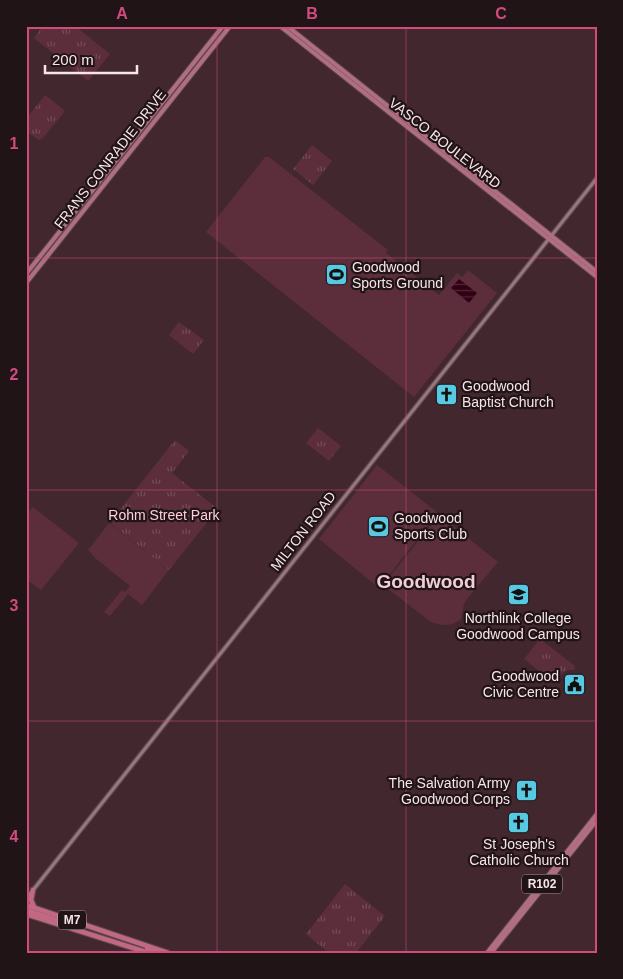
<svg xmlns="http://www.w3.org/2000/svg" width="623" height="979" font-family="Helvetica,sans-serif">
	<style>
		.grass { fill: #5c2e3c }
		.park { fill: url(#park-tufts) }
		.water { fill: url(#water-rules) }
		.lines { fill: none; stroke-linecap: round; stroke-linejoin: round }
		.minor-casing { stroke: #5e474e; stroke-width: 5.5 }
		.major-casing { stroke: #5e474e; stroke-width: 6 }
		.highway-casing { stroke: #5e474e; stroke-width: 7 }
		.minor { stroke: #97777f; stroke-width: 3 }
		.major { stroke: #b06e81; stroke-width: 4 }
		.highway { stroke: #c16882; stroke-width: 4.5 }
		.grid { fill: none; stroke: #d04b7e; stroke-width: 1; stroke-opacity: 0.55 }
		.labels { text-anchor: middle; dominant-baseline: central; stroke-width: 4.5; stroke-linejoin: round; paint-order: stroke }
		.shield { fill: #211417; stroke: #b8a6aa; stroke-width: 1 }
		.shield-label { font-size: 12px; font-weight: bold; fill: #f8e5e9 }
		.street-label { font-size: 14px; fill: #f8e5e9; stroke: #211417 }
		.poi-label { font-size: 14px; fill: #f8e5e9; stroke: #211417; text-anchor: start }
		.park-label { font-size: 14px; fill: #ffcfdb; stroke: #211417 }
		.district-label { font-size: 19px; font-weight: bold; fill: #f1cdd5; stroke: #211417 }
		.neatline { fill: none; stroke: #d04b7e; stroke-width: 2 }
		.grid-label { font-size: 16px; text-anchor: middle; font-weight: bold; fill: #d04b7e }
	</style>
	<defs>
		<pattern id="park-tufts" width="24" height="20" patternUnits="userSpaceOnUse" patternTransform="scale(1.25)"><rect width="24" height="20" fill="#5c2e3c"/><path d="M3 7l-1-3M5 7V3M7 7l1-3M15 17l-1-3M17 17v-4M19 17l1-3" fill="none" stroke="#744c58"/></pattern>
		<pattern id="water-rules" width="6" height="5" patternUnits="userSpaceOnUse" patternTransform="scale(1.25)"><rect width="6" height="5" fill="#320013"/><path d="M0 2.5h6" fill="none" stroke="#502535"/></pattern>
	</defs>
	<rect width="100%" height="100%" fill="#42272e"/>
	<g class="grass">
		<path d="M 265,157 L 269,157 L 388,250 L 386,253 L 439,295 L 457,273 L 462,277 L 468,270 L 497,293 L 414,397 L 206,232 Z"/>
		<path d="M 377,465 L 438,513 L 379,588 L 319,539 Z"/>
		<path d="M 33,507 L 79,543 L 41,590 L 26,579 L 26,515 Z"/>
		<path d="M 439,515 L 498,562 L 466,600 L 464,604 L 461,619 C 451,627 442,626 431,622 L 383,585 Z"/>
		<path d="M 109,523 L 169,570 L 142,605 L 128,594 L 110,616 L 104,612 L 122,590 L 125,592 L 130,586 L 95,558 L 92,555 L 92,554 L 88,550 Z"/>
	</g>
	<g class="park">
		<path d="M 43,26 L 75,26 L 110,54 L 88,81 L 34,38 Z"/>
		<path d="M 45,95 L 65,111 L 43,138 L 39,140 L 26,131 L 26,119 Z"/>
		<path d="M 312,145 L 332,161 L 313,185 L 293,169 Z"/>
		<path d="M 179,322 L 204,340 L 193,354 L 169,335 Z"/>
		<path d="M 318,428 L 341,446 L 329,461 L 306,443 Z"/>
		<path d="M 175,440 L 189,451 L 172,473 L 219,510 L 216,511 L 169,570 L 111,524 L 119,514 L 118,512 Z"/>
		<path d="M 540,639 L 575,666 L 574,670 C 568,670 565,670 561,676 L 561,678 L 556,684 L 524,659 Z"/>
		<path d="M 345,884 L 385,916 L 356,953 L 329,953 L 306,934 Z"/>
	</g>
	<path class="water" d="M 459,279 L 477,293 L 469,303 L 451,288 Z"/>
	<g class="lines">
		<defs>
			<path id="minor" d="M 26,899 L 597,178"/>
			<g id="major">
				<path d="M 280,26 L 597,277"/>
				<path d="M 287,26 L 597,272"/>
				<path d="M 26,274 L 223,26"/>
				<path d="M 26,283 L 230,26"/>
				<path d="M 487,953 L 597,814"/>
				<path d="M 491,953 L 597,820"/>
			</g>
			<g id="highway">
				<path d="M 33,890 L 31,900 L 34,907"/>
				<path d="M 26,905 L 168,953"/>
				<path d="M 26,910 L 74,926"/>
				<path d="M 26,914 L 149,953"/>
				<path d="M 147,948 L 158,953"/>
			</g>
		</defs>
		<use href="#minor" class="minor-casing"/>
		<use href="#major" class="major-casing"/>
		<use href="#highway" class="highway-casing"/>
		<use href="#minor" class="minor"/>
		<use href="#major" class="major"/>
		<use href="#highway" class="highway"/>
	</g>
	<path class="grid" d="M 217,26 L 217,953M 406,26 L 406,953M 26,258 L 597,258M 26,490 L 597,490M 26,721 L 597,721"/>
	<defs>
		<symbol id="stadium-square" viewBox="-11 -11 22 22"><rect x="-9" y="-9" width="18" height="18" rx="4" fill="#57c9e2" stroke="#211417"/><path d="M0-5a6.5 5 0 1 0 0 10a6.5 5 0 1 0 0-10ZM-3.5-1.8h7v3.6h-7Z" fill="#111"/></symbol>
		<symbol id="church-square" viewBox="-11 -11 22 22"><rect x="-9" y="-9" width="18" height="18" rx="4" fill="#57c9e2" stroke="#211417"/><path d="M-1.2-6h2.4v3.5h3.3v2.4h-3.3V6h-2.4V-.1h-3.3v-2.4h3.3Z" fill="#111"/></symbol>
		<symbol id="university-square" viewBox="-11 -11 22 22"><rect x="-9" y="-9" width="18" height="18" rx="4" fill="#57c9e2" stroke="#211417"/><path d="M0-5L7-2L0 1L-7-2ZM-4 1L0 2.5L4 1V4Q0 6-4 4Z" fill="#111"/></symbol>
		<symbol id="civic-square" viewBox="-11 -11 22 22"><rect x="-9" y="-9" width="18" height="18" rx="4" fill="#57c9e2" stroke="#211417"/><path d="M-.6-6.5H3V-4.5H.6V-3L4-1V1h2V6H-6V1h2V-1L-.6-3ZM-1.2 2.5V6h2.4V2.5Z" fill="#111"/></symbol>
	</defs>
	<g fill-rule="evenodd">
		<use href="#stadium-square" x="324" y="262" width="25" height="25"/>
		<use href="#church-square" x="434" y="382" width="25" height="25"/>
		<use href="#stadium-square" x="366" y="514" width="25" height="25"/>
		<use href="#university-square" x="506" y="582" width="25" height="25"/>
		<use href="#civic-square" x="562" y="672" width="25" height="25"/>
		<use href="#church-square" x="514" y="778" width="25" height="25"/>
		<use href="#church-square" x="506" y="810" width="25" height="25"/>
	</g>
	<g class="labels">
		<g class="shield">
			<rect x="522" y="874.5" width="40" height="19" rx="4"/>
			<rect x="58" y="910.5" width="28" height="19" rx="4"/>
		</g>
		<g class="shield-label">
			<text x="542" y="884">R102</text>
			<text x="72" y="920">M7</text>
		</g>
		<g class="street-label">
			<text transform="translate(445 143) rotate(38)">VASCO BOULEVARD</text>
			<text transform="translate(110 159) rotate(-52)">FRANS CONRADIE DRIVE</text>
			<text transform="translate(303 531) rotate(-52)">MILTON ROAD</text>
		</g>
		<g class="poi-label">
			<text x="352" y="267">Goodwood<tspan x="352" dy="16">Sports Ground</tspan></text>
			<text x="462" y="386">Goodwood<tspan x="462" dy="16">Baptist Church</tspan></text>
			<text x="394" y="518">Goodwood<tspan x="394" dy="16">Sports Club</tspan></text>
			<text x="518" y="618" text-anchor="middle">Northlink College<tspan x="518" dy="16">Goodwood Campus</tspan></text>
			<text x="559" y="676" text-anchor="end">Goodwood<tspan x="559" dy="16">Civic Centre</tspan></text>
			<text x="510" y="783" text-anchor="end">The Salvation Army<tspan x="510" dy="16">Goodwood Corps</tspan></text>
			<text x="519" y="844" text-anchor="middle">St Joseph's<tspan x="519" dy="16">Catholic Church</tspan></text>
		</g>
		<g class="park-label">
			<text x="164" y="515">Rohm Street Park</text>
		</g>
		<g class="district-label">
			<text x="426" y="581">Goodwood</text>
		</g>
	</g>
	<rect width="623" height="979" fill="none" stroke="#211417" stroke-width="55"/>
	<path d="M45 65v8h92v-8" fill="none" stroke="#f8e5e9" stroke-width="2.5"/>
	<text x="52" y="65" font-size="15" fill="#f8e5e9" stroke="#211417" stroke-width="4" paint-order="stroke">200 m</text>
	<rect x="28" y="28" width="568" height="924" class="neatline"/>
	<g class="grid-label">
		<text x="122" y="19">A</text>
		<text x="312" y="19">B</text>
		<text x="501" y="19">C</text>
		<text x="14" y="149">1</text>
		<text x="14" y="380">2</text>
		<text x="14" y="611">3</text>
		<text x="14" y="842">4</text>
	</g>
</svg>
